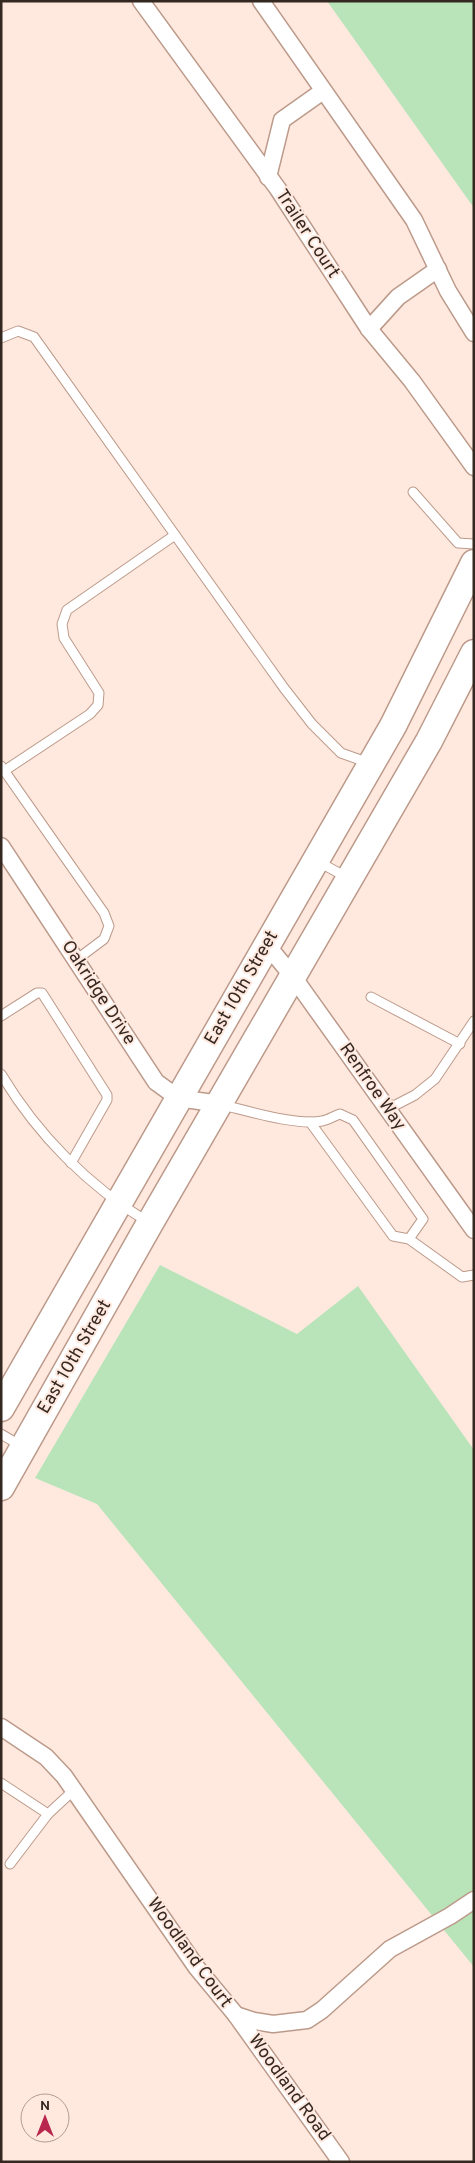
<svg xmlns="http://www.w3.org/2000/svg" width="475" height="2163" font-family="Overpass,sans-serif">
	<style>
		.green { fill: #b9e4ba }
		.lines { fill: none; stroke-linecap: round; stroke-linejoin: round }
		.lane-casing { stroke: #bc9a8a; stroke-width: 11 }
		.street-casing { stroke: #bc9a8a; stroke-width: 19 }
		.primary-casing { stroke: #bc9a8a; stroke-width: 29 }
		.lane { stroke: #fff; stroke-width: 9 }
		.street { stroke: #fff; stroke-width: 16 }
		.primary { stroke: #fff; stroke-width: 26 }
		.labels { text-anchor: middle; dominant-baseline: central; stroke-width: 4; stroke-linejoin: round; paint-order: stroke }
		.street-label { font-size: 18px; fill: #352821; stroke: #ffe9df }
	</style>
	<rect width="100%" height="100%" fill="#ffe9df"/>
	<g class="green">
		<path d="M 327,1 L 474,1 L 474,208 Z"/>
		<path d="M 160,1265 L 297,1334 L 358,1286 L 474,1450 L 474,1967 L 97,1504 L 35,1478 Z"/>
	</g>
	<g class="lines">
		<defs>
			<g id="lane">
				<path d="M 1,338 L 18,331 L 34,337 L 284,688 L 312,724 L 341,753 L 369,763"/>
				<path d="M 413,492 L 458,543 L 474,544"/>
				<path d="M 1,766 L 104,913 L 109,926 L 104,939 L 76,960"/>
				<path d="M 4,771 L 90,714 L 98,705 L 99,693 L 64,638 L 62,624 L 67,610 L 175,535"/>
				<path d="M 317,861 L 348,878"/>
				<path d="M 371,997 L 460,1044"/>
				<path d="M 1,1016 L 37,993 L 42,993 L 107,1095 L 107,1100 L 71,1163"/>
				<path d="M 1,1074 C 37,1134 88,1186 148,1222"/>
				<path d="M 223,1105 C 248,1111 297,1126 322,1121 C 328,1120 334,1116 340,1114 L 353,1120 L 423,1219 L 409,1239"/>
				<path d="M 388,1109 L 415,1095 L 435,1079 L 474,1021"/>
				<path d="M 310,1122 L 393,1236 L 409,1239 L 462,1277 L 474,1275"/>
				<path d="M 1,1434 L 23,1447"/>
				<path d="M 1,1783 L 48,1814 L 74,1790"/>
				<path d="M 10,1864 L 48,1814"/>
			</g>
			<g id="street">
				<path d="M 141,1 L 278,189 L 369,329 L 412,381 L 474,467"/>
				<path d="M 261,1 L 414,220 L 448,291 L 474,333"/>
				<path d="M 268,177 L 282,120 L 323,91"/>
				<path d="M 369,329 L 398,297 L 438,269"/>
				<path d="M 1,846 L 156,1082 L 178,1098 L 220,1104"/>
				<path d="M 267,945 L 294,978 L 474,1230"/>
				<path d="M 1,1727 L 46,1757 L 64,1776 L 197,1968 L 236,2015 L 254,2021 L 273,2024 L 307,2020 L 322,2010 L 390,1949 L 450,1916 L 474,1900"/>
				<path d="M 236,2015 L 341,2162"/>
			</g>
			<g id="primary">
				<path d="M 1,1408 L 393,726 L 474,563"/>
				<path d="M 1,1487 L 150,1223 L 429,741 L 474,653"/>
			</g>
		</defs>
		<use href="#lane" class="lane-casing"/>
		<use href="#street" class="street-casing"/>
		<use href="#primary" class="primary-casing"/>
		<use href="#lane" class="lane"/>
		<use href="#street" class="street"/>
		<use href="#primary" class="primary"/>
	</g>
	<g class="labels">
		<g class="street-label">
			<text transform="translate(307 234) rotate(57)">Trailer Court</text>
			<text transform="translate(242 988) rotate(-60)">East 10th Street</text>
			<text transform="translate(98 993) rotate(57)">Oakridge Drive</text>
			<text transform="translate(372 1087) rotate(55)">Renfroe Way</text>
			<text transform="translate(75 1357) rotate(-60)">East 10th Street</text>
			<text transform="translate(189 1953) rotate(54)">Woodland Court</text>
			<text transform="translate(289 2088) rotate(54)">Woodland Road</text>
		</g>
	</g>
	<rect width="475" height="2163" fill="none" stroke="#352821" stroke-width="5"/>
	<g transform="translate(45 2118)"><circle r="24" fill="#ffe9df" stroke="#ae9c93"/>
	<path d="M0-4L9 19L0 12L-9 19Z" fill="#b8274e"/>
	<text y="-8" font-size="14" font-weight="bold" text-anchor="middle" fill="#352821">N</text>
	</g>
</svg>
